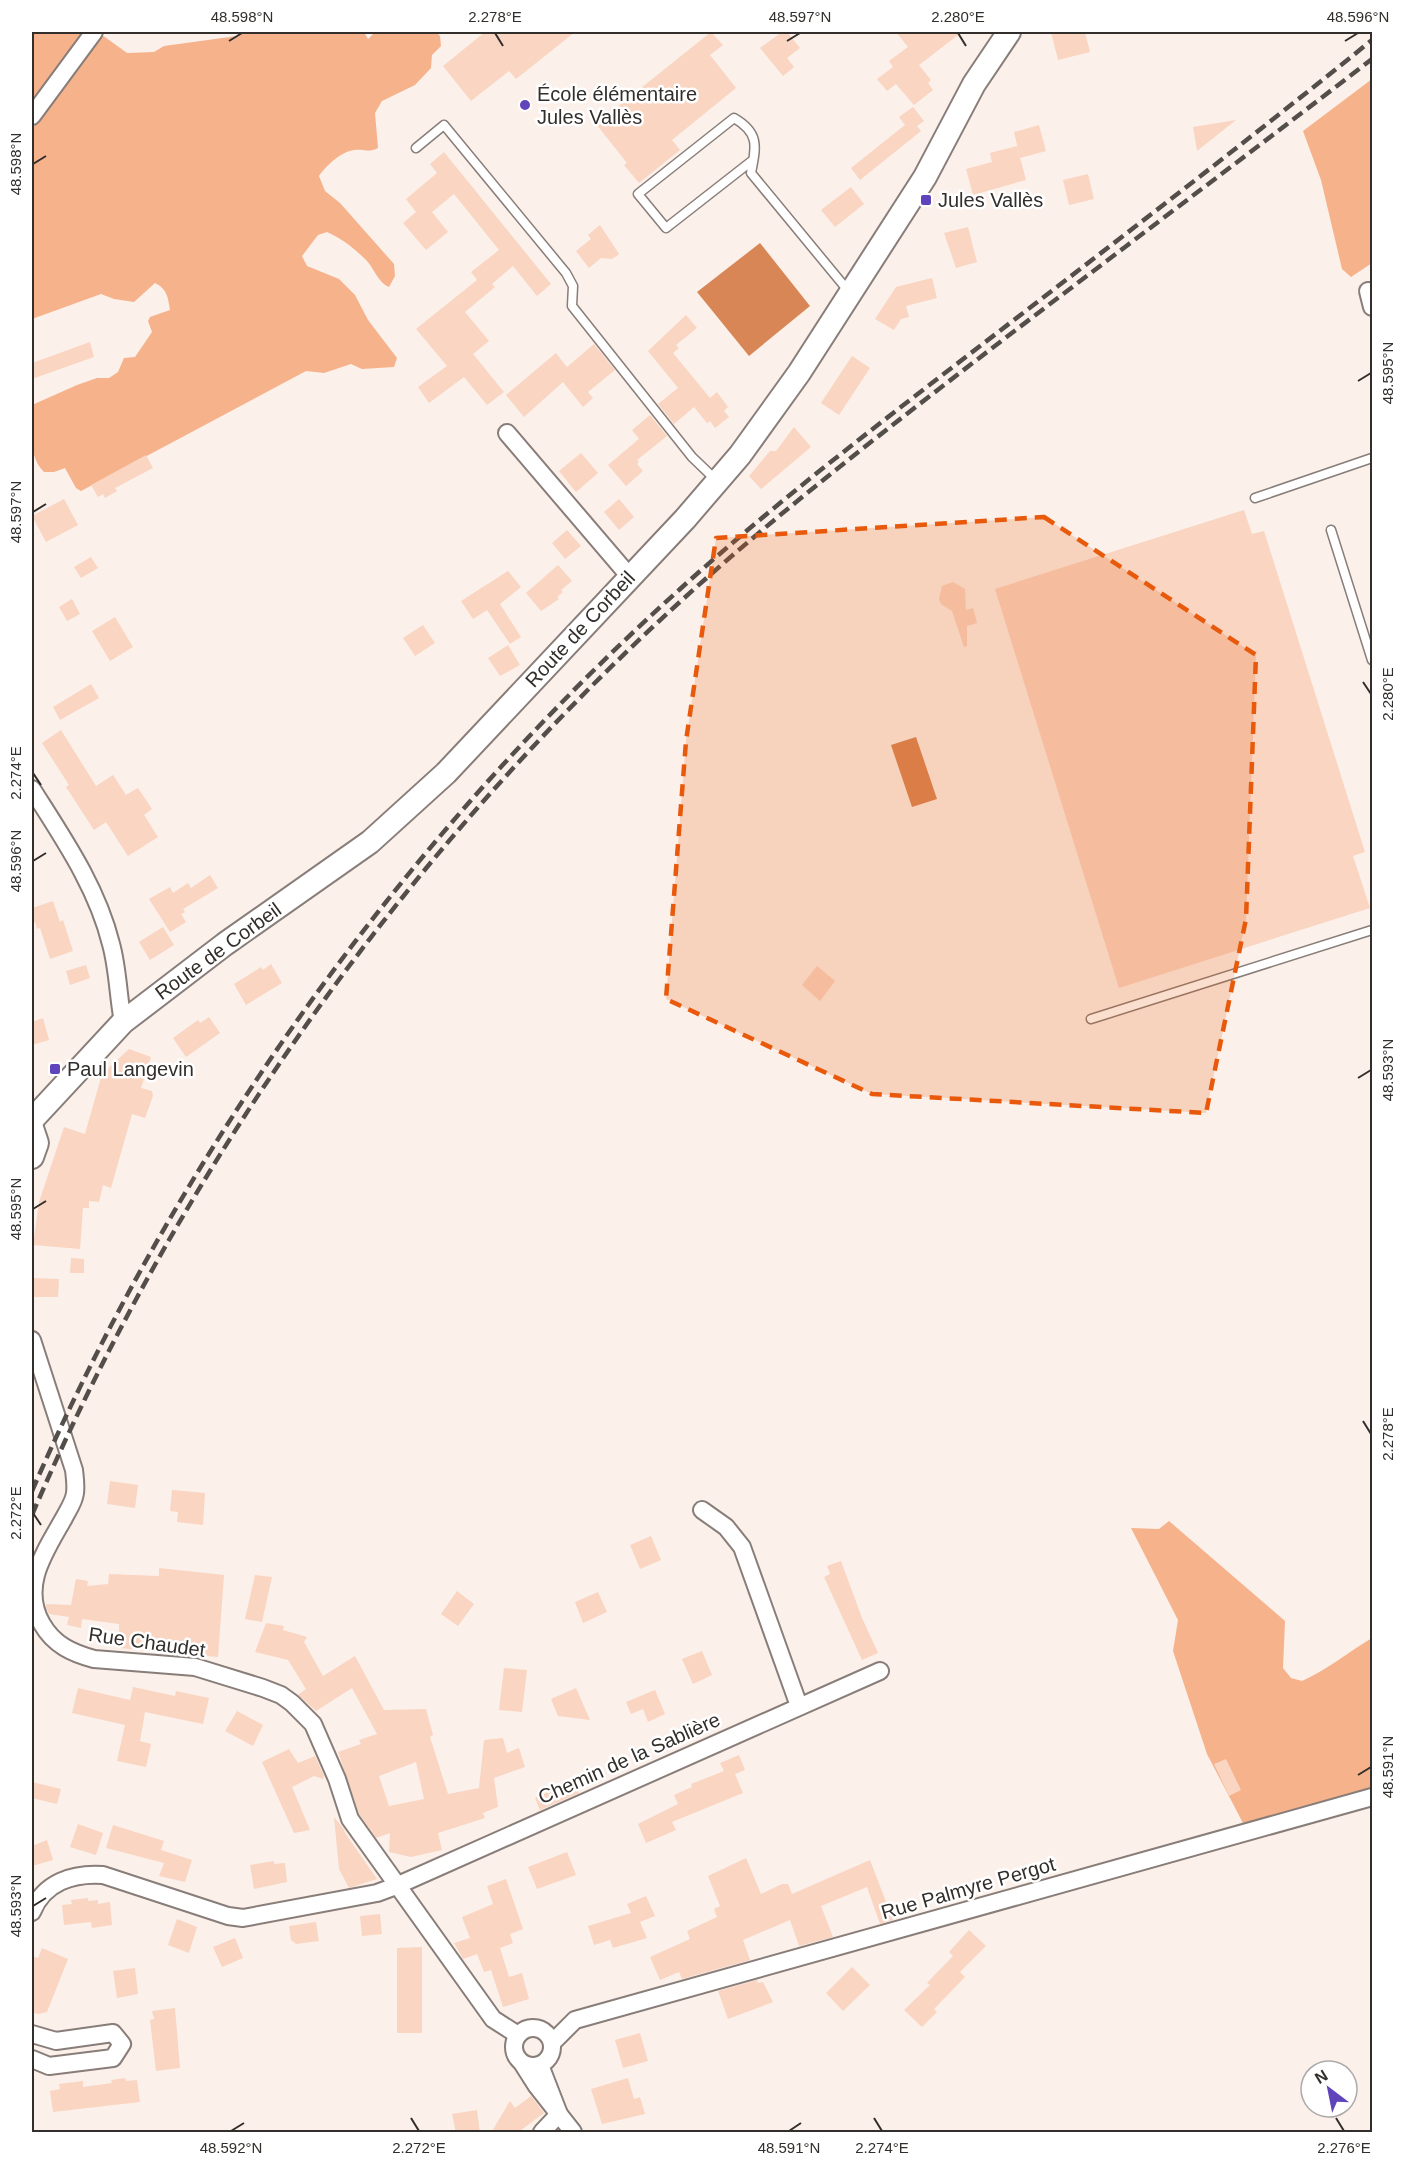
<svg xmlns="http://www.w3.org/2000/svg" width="1404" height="2164" font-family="Helvetica,sans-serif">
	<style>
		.green { fill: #f6b28b }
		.water { fill: #d88655 }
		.building { fill: #f9d5c2; fill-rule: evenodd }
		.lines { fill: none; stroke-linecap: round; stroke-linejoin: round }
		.service-casing { stroke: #887d78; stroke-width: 11 }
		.minor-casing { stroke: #887d78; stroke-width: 20 }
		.secondary-casing { stroke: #887d78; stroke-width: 26 }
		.service { stroke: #fff; stroke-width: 8 }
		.minor { stroke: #fff; stroke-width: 16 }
		.secondary { stroke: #fff; stroke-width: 22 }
		.rail { stroke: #544e4b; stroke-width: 4.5; stroke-dasharray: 12 6; stroke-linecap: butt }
		.marked { fill: #e8590c; fill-opacity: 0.2; stroke: #e8590c; stroke-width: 4.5; stroke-dasharray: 12 8; stroke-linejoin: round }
		.ticks { fill: none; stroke: #322e2b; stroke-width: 2 }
		.poi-dot { fill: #6044bc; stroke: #fff; stroke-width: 2 }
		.labels { text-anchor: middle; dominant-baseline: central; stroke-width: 5; stroke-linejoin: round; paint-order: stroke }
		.poi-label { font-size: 20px; fill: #322e2b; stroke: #fff; text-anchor: start }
		.street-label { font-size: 20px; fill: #322e2b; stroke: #fff }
		.neatline { fill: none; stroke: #322e2b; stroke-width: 2 }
		.ticks-label { font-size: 15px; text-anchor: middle; fill: #322e2b }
	</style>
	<rect width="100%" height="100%" fill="#fcf0ea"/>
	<g class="green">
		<path d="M 32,32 L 98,32 L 127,53 L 154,52 L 164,46 L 237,36 L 242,32 L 364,32 L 368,39 L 375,32 L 436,32 L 440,36 L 441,46 L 432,55 L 431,68 L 415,85 L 382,101 L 375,113 L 378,148 C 368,153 364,149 354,150 C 340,152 326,166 319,176 L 325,191 L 340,203 L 394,264 L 395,276 L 389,287 C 377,282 374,267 365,259 C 354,248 341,238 327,232 L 318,235 L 302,256 L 307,266 L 339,279 L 355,295 L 368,320 L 397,358 L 394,367 L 362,369 L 351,364 L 324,373 L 306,371 L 81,491 L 76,488 L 65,468 L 54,472 L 44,472 C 27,456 32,426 32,405 L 77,385 L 97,378 L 109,378 L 118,372 L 124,358 L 135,357 L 152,332 L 148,321 L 150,317 L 170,310 C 168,297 167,289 155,283 L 134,302 L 114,299 L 101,294 L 32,319 L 32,179 L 34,177 C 35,157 24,135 40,118 L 32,118 Z"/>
		<path d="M 1372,79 L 1372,263 L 1351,277 L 1342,269 L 1321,180 L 1303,131 Z"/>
		<path d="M 1169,1521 L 1285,1621 L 1283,1668 L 1291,1678 L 1302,1681 C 1325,1671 1350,1651 1372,1638 L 1372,1789 L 1244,1825 L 1207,1754 L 1173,1651 L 1178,1620 L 1131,1528 L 1159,1529 Z"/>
	</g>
	<g class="water">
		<path d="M 760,243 L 810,306 L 749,356 L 697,292 Z"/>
		<path d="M 916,737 L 937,799 L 912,807 L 891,745 Z"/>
	</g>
	<g class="building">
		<path d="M 485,32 L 575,32 L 516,79 L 509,71 L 471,101 L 443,66 Z"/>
		<path d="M 711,32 L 723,45 L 710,55 L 736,88 L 672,140 L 680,150 L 639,183 L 624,165 L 627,163 L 596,124 Z"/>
		<path d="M 782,32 L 787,32 L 800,48 L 787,58 L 794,67 L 783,76 L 760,48 Z"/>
		<path d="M 896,32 L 962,32 L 919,65 L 931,80 L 928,83 L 933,90 L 914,105 L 896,84 L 887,91 L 877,79 L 893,67 L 889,61 L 908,47 Z"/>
		<path d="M 1051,32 L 1085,32 L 1090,52 L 1058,60 Z"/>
		<path d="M 913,107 L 924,121 L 917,126 L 921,131 L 860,180 L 851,168 L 905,125 L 899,117 Z"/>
		<path d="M 1236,120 L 1197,151 L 1193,127 Z"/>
		<path d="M 1039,125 L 1046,151 L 1020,158 L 1014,132 Z"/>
		<path d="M 1017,146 L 1026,180 L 973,195 L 966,169 L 992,162 L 990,153 Z"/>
		<path d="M 444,152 L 551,284 L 537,296 L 513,266 L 492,284 L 495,287 L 465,312 L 489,341 L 473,354 L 504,392 L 487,405 L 464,377 L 429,403 L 418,387 L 447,366 L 416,329 L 477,280 L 471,272 L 499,250 L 454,194 L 432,212 L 448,232 L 426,250 L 403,223 L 416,212 L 406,199 L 437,173 L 430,164 Z"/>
		<path d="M 1088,174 L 1094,199 L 1069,205 L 1063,180 Z"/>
		<path d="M 851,187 L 864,204 L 835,227 L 821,210 Z"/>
		<path d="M 600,225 L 619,254 L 612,259 L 601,258 L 589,268 L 576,251 L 591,239 L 588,235 Z"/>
		<path d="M 968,227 L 977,262 L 956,268 L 944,233 Z"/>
		<path d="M 932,278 L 937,298 L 906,306 L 909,317 L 901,319 L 894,330 L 875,319 L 896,287 Z"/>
		<path d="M 686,315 L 697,328 L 676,345 L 679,348 L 673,353 L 710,398 L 717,392 L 728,407 L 724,411 L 729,417 L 715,428 L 710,421 L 707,423 L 694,407 L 674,424 L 658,404 L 678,388 L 648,351 Z"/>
		<path d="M 90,342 L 94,357 L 32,379 L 32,363 Z"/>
		<path d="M 594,344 L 615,370 L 588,392 L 593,398 L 583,407 L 563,382 L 524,417 L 506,395 L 556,353 L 567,367 Z"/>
		<path d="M 852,356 L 870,368 L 839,415 L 821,403 Z"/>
		<path d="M 650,415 L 667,436 L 637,460 L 639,462 L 637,464 L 643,471 L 626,486 L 608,465 L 639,439 L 632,430 Z"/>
		<path d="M 794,427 L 811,447 L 761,489 L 749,476 L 770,451 L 776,451 Z"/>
		<path d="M 581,453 L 598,473 L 576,492 L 559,471 Z"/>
		<path d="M 146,455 L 153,468 L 115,488 L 117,491 L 105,498 L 103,494 L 98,497 L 91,485 Z"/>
		<path d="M 64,499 L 78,525 L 46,542 L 32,516 Z"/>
		<path d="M 619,499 L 634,517 L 619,530 L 604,512 Z"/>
		<path d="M 1244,510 L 1252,534 L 1264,531 L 1365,852 L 1353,856 L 1370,908 L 1119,988 L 995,589 Z"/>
		<path d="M 567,530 L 581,546 L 565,559 L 552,543 Z"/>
		<path d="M 91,557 L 98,568 L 81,578 L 74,567 Z"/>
		<path d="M 558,565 L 572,581 L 561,590 L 563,592 L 557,597 L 559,599 L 541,611 L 526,593 Z"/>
		<path d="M 508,571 L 521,587 L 500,604 L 521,637 L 510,644 L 487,610 L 473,619 L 461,601 Z"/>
		<path d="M 953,582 L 965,589 L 966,610 L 973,608 L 977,623 L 967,626 L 967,646 L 964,647 L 952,611 L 941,604 L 939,599 L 942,586 Z"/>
		<path d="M 72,599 L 80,614 L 67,621 L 59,607 Z"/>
		<path d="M 115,617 L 133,647 L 110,661 L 92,631 Z"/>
		<path d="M 423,625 L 435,643 L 415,656 L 403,638 Z"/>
		<path d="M 508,645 L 520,665 L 500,676 L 488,658 Z"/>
		<path d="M 91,684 L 99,698 L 60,720 L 53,707 Z"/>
		<path d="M 61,730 L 96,786 L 113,775 L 126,795 L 138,788 L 152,809 L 144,815 L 158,837 L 128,856 L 106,822 L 94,830 L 66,787 L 69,785 L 42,743 Z"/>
		<path d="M 210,875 L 218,888 L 183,909 L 185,912 L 181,914 L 186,922 L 170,932 L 149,899 L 170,887 L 173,893 L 188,883 L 191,888 Z"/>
		<path d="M 53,901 L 60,922 L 63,920 L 73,951 L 50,959 L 40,928 L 37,929 L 35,922 L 32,923 L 32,908 Z"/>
		<path d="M 163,927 L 174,945 L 150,960 L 139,942 Z"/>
		<path d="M 271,964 L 282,983 L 246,1005 L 234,984 L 261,967 L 263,970 Z"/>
		<path d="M 86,965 L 90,978 L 70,985 L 66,971 Z"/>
		<path d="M 817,966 L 835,981 L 820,1001 L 802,985 Z"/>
		<path d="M 209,1017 L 220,1033 L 186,1057 L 173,1038 L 198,1020 L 200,1023 Z"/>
		<path d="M 43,1018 L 49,1040 L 32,1045 L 32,1022 Z"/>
		<path d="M 129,1049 L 151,1057 L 141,1088 L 152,1091 L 153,1096 L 145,1118 L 132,1114 L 111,1188 L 103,1185 L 99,1202 L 89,1201 L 89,1208 L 83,1208 L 80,1249 L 33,1245 L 39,1202 L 64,1127 L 85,1134 L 102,1074 Z"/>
		<path d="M 71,1258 L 84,1259 L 84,1273 L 70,1273 Z"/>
		<path d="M 32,1278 L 59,1279 L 58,1297 L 32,1297 Z"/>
		<path d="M 110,1481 L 138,1485 L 135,1508 L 107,1504 Z"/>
		<path d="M 172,1490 L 205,1493 L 203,1525 L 177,1522 L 178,1512 L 170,1511 Z"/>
		<path d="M 651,1536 L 661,1560 L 640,1569 L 630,1545 Z"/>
		<path d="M 841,1561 L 862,1618 L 878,1653 L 862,1660 L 824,1577 L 830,1574 L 827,1566 Z"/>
		<path d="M 159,1568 L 224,1575 L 218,1657 L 119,1648 L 119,1624 L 82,1619 L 81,1628 L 67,1625 L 69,1617 L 49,1614 L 46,1607 L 46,1604 L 71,1605 L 76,1579 L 88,1581 L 87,1586 L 108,1584 L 109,1574 L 159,1576 Z"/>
		<path d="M 255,1575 L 272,1577 L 262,1622 L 245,1619 Z"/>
		<path d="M 457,1591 L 474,1604 L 458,1626 L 441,1614 Z"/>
		<path d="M 598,1592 L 607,1612 L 583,1623 L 575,1602 Z"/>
		<path d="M 266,1623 L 284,1626 L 283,1630 L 307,1637 L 304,1642 L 323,1676 L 355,1656 L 384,1710 L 426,1709 L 433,1735 L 430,1737 L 448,1794 L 479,1788 L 484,1740 L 503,1738 L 507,1753 L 519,1748 L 525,1767 L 494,1778 L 498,1807 L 483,1813 L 485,1818 L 438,1833 L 442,1850 L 411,1857 L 389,1852 L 390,1833 L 376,1838 L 359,1814 L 338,1752 L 361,1744 L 359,1740 L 377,1734 L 352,1688 L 316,1711 L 298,1695 L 306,1689 L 288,1660 L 255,1652 ZM 416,1762 L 424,1799 L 389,1806 L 379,1776 Z"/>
		<path d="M 702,1651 L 712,1675 L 693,1684 L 682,1659 Z"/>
		<path d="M 504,1668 L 527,1670 L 522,1712 L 499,1710 Z"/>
		<path d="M 133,1687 L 175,1696 L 176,1691 L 209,1698 L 203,1724 L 145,1712 L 140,1741 L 151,1744 L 146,1767 L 117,1761 L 125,1725 L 72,1713 L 78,1688 L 130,1700 Z"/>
		<path d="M 576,1688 L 590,1720 L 558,1716 L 551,1699 Z"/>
		<path d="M 655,1690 L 665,1714 L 648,1722 L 643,1709 L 631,1714 L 626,1702 Z"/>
		<path d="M 237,1711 L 263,1725 L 253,1746 L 225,1731 Z"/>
		<path d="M 289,1749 L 298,1763 L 315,1756 L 324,1776 L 323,1779 L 314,1776 L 292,1787 L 310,1830 L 294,1833 L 262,1762 Z"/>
		<path d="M 739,1755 L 745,1770 L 735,1774 L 743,1793 L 672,1822 L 676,1830 L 646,1843 L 638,1824 L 678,1804 L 674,1795 L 692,1787 L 691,1784 L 724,1771 L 720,1763 Z"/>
		<path d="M 1226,1759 L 1241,1790 L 1229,1796 L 1214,1764 Z"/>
		<path d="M 574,1780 L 579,1793 L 540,1810 L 535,1798 Z"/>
		<path d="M 32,1782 L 61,1789 L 57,1804 L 32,1798 Z"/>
		<path d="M 334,1817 L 346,1832 L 343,1830 L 377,1879 L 349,1888 L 339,1869 Z"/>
		<path d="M 78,1824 L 103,1833 L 96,1855 L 70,1847 Z"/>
		<path d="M 113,1825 L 164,1841 L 161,1850 L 192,1860 L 185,1882 L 159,1876 L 164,1863 L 106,1848 Z"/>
		<path d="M 47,1840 L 53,1860 L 32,1866 L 32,1846 Z"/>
		<path d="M 567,1852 L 576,1875 L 537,1889 L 528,1867 Z"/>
		<path d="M 746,1858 L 761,1894 L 782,1884 L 788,1884 L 792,1894 L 870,1860 L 893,1920 L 880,1924 L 867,1887 L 821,1906 L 833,1937 L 799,1946 L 790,1920 L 743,1940 L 750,1960 L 682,1979 L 679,1972 L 660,1980 L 650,1957 L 690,1939 L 687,1931 L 717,1917 L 714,1909 L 720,1906 L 708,1876 Z"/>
		<path d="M 274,1861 L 274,1864 L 285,1863 L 287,1882 L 254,1889 L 250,1865 Z"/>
		<path d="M 506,1879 L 523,1929 L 510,1934 L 513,1943 L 500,1948 L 509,1977 L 522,1973 L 529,1999 L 503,2007 L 491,1970 L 484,1972 L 477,1954 L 463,1959 L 454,1943 L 470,1938 L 462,1917 L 493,1904 L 487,1886 Z"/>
		<path d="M 646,1896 L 655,1916 L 640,1922 L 647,1938 L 613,1948 L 610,1940 L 594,1945 L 588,1926 L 631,1913 L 627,1904 Z"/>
		<path d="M 88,1898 L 88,1901 L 98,1900 L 98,1904 L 110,1902 L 112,1925 L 92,1928 L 91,1922 L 64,1925 L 62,1905 L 72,1904 L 71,1900 Z"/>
		<path d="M 380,1914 L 382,1934 L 362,1936 L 360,1916 Z"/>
		<path d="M 177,1919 L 197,1927 L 189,1953 L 168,1945 Z"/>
		<path d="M 316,1922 L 319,1941 L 296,1944 L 291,1940 L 289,1926 Z"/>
		<path d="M 969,1930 L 986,1946 L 960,1972 L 965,1977 L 934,2009 L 937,2012 L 922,2027 L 904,2010 L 930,1985 L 927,1983 L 953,1956 L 949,1952 Z"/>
		<path d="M 235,1938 L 243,1958 L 222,1967 L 213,1947 Z"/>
		<path d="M 422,1947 L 422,2033 L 397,2033 L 397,1948 Z"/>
		<path d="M 42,1948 L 68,1959 L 47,2012 L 38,2014 L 32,2012 L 32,1956 L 38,1958 Z"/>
		<path d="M 852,1967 L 870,1985 L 843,2011 L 826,1993 Z"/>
		<path d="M 135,1968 L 138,1994 L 117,1998 L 113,1971 Z"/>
		<path d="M 757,1980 L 758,1983 L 763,1982 L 773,2002 L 728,2019 L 718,1991 Z"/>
		<path d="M 175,2008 L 180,2068 L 156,2071 L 150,2020 L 154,2019 L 152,2011 Z"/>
		<path d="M 640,2033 L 648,2061 L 623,2068 L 615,2040 Z"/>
		<path d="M 125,2078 L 126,2081 L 137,2080 L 140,2102 L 53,2112 L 50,2091 L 60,2089 L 59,2084 L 83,2081 L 83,2087 L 112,2083 L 111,2080 Z"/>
		<path d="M 628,2078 L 634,2099 L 640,2097 L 645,2114 L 602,2124 L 591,2089 Z"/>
		<path d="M 531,2096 L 544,2113 L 517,2133 L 491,2133 L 510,2101 L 515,2108 Z"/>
		<path d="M 477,2110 L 480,2133 L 456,2133 L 452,2114 Z"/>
	</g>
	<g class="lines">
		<defs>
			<g id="service">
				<path d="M 416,148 L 444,125 L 566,273 L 573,286 L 572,306 L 692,457 L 717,481"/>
				<path d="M 753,160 L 666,228 L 638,194 L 734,118 C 760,133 756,147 751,173 L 850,293"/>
				<path d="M 1255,498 L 1372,458"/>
				<path d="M 1331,530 L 1372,660"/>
				<path d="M 1091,1019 L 1372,930"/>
			</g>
			<g id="minor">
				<path d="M 32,116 L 94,32"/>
				<path d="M 1368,291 L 1372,307"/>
				<path d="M 507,433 L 630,577"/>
				<path d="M 32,789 C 63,838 97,887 111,944 C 118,969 118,996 123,1022"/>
				<path d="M 32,1340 L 74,1470 C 75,1478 76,1486 75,1493 C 74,1502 68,1510 64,1518 C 45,1552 20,1586 42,1624 C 54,1645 72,1653 94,1659 L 195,1667 L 263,1688 L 281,1695 L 292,1703 L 313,1724 L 337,1779 L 350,1819 L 493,2019 L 518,2035"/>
				<path d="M 702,1510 L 726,1527 L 742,1547 L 799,1706"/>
				<path d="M 32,1912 C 44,1882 73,1873 103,1875 L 228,1916 L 243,1918 L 377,1893 L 396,1886 L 880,1671"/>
				<circle cx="533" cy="2047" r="19"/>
				<path d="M 32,2034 L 56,2041 L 113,2033 L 122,2044 L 113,2058 L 49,2066 L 32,2059"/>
				<path d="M 552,2043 L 575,2020 L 1372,1797"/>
				<path d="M 522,2063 L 536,2085 L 573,2132"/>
				<path d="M 540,2065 L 559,2114 L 542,2132"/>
			</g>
			<g id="secondary">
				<path d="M 32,1120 L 123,1022 L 225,944 L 370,842 L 446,773 L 685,519 L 740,455 L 799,373 L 925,177 L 974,84 L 1009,32"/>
				<path d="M 32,1128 L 37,1143 L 32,1157"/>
			</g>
		</defs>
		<use href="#service" class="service-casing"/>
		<use href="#minor" class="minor-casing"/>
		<use href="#secondary" class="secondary-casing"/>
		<use href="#service" class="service"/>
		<use href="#minor" class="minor"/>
		<use href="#secondary" class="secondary"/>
		<g class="rail">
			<path d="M 32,1491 C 180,1151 403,838 679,590 C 776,502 880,423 984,343 C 1114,243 1245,143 1372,40"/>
			<path d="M 32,1515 C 180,1169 403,853 682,600 C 779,512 883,432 987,352 C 1115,254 1245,157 1372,59"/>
		</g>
	</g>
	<path class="marked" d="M 1044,517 L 1256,655 L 1246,919 L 1206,1113 L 872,1094 L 666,999 L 686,741 L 716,538 Z"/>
	<path class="ticks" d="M 495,33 L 503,46M 958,33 L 966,46M 229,41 L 242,33M 787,41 L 800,33M 1345,41 L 1358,33M 33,164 L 46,156M 1358,381 L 1371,373M 33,512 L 46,504M 1363,682 L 1371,694M 33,773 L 41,785M 33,861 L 46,853M 1358,1078 L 1371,1070M 33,1209 L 46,1201M 1363,1421 L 1371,1434M 33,1513 L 41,1525M 1358,1775 L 1371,1767M 33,1906 L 46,1898M 411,2118 L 419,2131M 874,2118 L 882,2131M 1336,2118 L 1344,2131M 231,2131 L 244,2123M 789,2131 L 801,2123"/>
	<g class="poi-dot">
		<circle cx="525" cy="105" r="6"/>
		<rect x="920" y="194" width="12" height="12" rx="3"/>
		<rect x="49" y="1063" width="12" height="12" rx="3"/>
	</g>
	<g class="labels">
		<g class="poi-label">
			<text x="537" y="94">École élémentaire<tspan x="537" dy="23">Jules Vallès</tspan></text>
			<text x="938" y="200">Jules Vallès</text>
			<text x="67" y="1069">Paul Langevin</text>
		</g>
		<g class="street-label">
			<text transform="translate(580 629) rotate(-47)">Route de Corbeil</text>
			<text transform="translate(218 951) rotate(-36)">Route de Corbeil</text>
			<text transform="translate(147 1642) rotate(8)">Rue Chaudet</text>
			<text transform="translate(629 1758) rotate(-24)">Chemin de la Sablière</text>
			<text transform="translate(968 1888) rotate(-16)">Rue Palmyre Pergot</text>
		</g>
	</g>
	<rect width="1404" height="2164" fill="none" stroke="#ffffff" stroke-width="66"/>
	<g transform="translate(1329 2089) rotate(328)"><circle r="28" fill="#ffffff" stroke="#adabaa" stroke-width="1.5"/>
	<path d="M0-4.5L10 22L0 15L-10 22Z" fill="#6044bc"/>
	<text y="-9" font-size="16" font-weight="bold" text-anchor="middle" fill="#322e2b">N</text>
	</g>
	<rect x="33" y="33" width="1338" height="2098" class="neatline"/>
	<g class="ticks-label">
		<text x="242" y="22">48.598°N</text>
		<text x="495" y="22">2.278°E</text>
		<text x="800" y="22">48.597°N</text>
		<text x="958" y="22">2.280°E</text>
		<text x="1358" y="22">48.596°N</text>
		<text transform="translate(16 164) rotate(-90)" y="5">48.598°N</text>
		<text transform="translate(1388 373) rotate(-90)" y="5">48.595°N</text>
		<text transform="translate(16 512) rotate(-90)" y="5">48.597°N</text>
		<text transform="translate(1388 694) rotate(-90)" y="5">2.280°E</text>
		<text transform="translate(16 773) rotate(-90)" y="5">2.274°E</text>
		<text transform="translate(16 861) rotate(-90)" y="5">48.596°N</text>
		<text transform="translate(1388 1070) rotate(-90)" y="5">48.593°N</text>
		<text transform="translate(16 1209) rotate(-90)" y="5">48.595°N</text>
		<text transform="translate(1388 1434) rotate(-90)" y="5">2.278°E</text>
		<text transform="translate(16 1513) rotate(-90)" y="5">2.272°E</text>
		<text transform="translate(1388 1767) rotate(-90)" y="5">48.591°N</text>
		<text transform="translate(16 1906) rotate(-90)" y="5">48.593°N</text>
		<text x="231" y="2153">48.592°N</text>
		<text x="419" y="2153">2.272°E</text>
		<text x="789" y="2153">48.591°N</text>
		<text x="882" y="2153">2.274°E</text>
		<text x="1344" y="2153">2.276°E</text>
	</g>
</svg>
